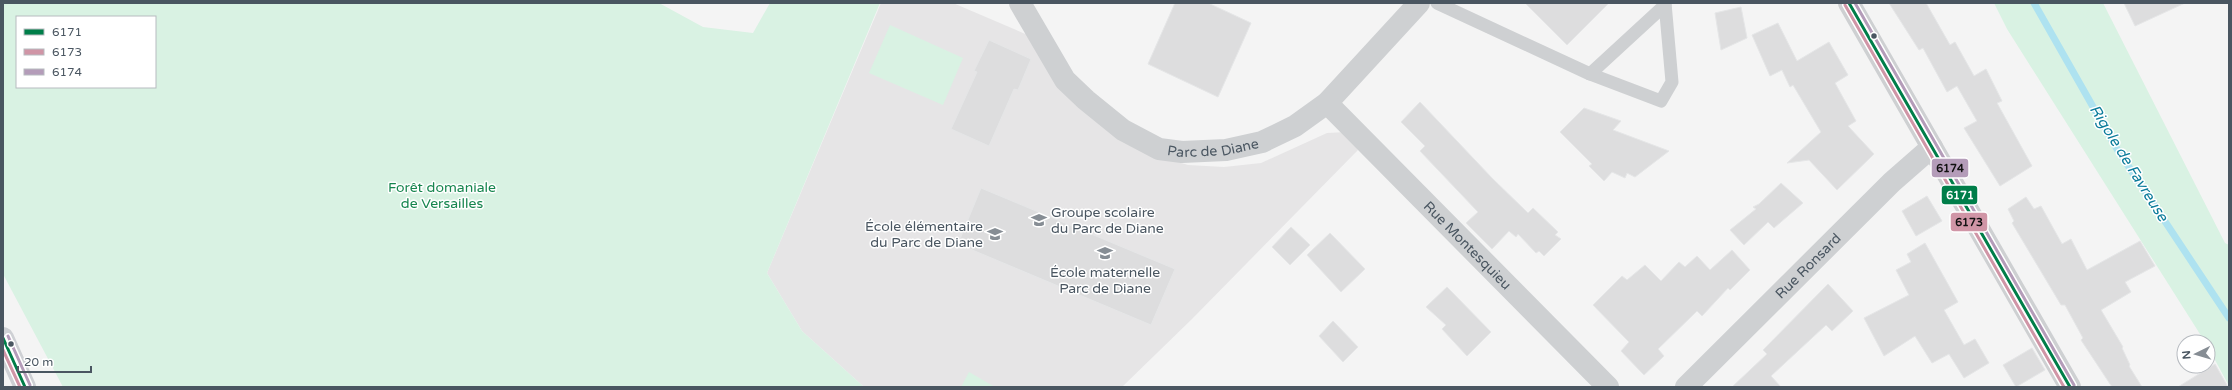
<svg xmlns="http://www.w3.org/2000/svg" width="2232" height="390" font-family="'Varela Round',sans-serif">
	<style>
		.education { fill: #e6e5e6 }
		.green { fill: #d9f2e3; fill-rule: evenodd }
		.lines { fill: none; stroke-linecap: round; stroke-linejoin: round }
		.stream { stroke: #aee2f0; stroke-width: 7 }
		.building { fill: #ddddde; stroke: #e5e6e7 }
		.lane { stroke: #ced0d2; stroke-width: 13 }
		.street { stroke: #ced0d2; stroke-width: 22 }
		.secondary { stroke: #ced0d4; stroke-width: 22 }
		.bus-1-casing { stroke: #fff; stroke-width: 6 }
		.bus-2-casing { stroke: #fff; stroke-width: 6 }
		.bus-3-casing { stroke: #fff; stroke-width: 6 }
		.bus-1 { stroke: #007e49; stroke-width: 3 }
		.bus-2 { stroke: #d095a6; stroke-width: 3 }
		.bus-3 { stroke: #b49cb9; stroke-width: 3 }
		.bus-dot { fill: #4a5661; stroke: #fff; stroke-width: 1.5 }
		.labels { text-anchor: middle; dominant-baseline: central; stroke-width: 3; stroke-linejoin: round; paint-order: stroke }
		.street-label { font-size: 14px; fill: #4a5661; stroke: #fff }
		.park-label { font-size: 14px; fill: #17864f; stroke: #fff }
		.poi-label { font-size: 14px; fill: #4a5661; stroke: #fff; text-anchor: start }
		.water-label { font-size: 15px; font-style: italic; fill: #0c7c9b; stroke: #fff }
		.line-badge { stroke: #fff; stroke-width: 1.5 }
		.badge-label { font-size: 11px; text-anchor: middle; font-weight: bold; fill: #fff }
		.pale-badge-label { font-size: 11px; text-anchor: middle; font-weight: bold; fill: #111 }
	</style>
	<rect width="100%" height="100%" fill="#f4f4f4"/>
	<path class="education" d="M 881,3 L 953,3 L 1037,39 L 1151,154 L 1188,165 L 1224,167 L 1261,163 L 1327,133 L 1346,132 L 1358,150 L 1192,319 L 1122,387 L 864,387 L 802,331 L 767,273 Z"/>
	<g class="green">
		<path d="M 3,3 L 659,3 L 703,27 L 753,33 L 770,3 L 880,3 L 767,273 L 802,331 L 864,387 L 63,387 L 3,274 ZM 17,17 L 155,17 L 155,87 L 17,87 Z"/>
		<path d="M 1994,3 L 2103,3 L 2225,243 L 2229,245 L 2229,386 L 2208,347 L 2208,342 L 2205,342 L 2007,29 Z"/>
		<path d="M 890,25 L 963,58 L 943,105 L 869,73 Z"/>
		<path d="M 969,372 L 995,387 L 961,387 Z"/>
	</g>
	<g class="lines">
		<path class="stream" d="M 2034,3 L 2117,149 L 2229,318"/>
	</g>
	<g class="building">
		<path d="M 1175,3 L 1208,3 L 1251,23 L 1218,97 L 1148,64 Z"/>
		<path d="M 1525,3 L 1609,3 L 1567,45 Z"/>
		<path d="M 1889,3 L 1926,3 L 1950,45 L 1955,42 L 1974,76 L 1986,69 L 2002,101 L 1997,103 L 2032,166 L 2000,186 L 1964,128 L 1977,121 L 1957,86 L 1947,92 L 1923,48 L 1919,50 Z"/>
		<path d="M 2124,3 L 2185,3 L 2135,26 Z"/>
		<path d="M 1741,7 L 1747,38 L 1721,50 L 1715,13 Z"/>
		<path d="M 1778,23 L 1797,61 L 1829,42 L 1848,75 L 1835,83 L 1856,121 L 1848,126 L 1874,154 L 1837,190 L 1809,160 L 1787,163 L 1821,132 L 1793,85 L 1790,87 L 1782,70 L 1770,76 L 1752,35 Z"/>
		<path d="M 989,40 L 1031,59 L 1018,90 L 1014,89 L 989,146 L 951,129 L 977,72 L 974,71 Z"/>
		<path d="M 1420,102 L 1492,178 L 1528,213 L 1533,208 L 1558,232 L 1555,235 L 1561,239 L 1544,256 L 1539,251 L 1536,253 L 1518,234 L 1516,237 L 1509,231 L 1492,249 L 1466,223 L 1478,212 L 1420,151 L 1425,146 L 1401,122 Z"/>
		<path d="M 1584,108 L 1621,121 L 1613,130 L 1669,151 L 1635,177 L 1627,173 L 1625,178 L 1612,172 L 1604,181 L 1589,166 L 1592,164 L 1560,132 Z"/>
		<path d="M 1781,183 L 1803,203 L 1774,228 L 1768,222 L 1744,245 L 1730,230 L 1756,209 L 1753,207 L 1759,204 Z"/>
		<path d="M 981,188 L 1175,269 L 1151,325 L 958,244 Z"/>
		<path d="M 1927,196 L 1942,221 L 1916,236 L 1902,211 Z"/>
		<path d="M 2026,197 L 2034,209 L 2041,206 L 2062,244 L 2071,239 L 2087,270 L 2140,241 L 2155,266 L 2125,282 L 2131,292 L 2101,310 L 2123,347 L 2122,348 L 2130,365 L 2129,366 L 2142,387 L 2112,387 L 2081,340 L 2083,338 L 2065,305 L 2061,305 L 2012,223 L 2014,221 L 2008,209 Z"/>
		<path d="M 1291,227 L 1310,245 L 1290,265 L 1272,247 Z"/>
		<path d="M 1330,233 L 1365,269 L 1341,292 L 1307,255 Z"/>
		<path d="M 1925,243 L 1958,302 L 1944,310 L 1964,345 L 1975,339 L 1989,363 L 1964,378 L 1949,354 L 1932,363 L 1915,336 L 1884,356 L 1864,318 L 1909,295 L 1896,270 L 1911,262 L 1907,254 Z"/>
		<path d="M 1732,250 L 1750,270 L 1730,290 L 1728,288 L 1702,316 L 1697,311 L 1658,349 L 1664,356 L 1644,375 L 1621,351 L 1629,342 L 1593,305 L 1622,276 L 1627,280 L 1645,265 L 1661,281 L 1679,262 L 1685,267 L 1697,256 L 1710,270 Z"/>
		<path d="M 1828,284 L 1853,311 L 1832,331 L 1826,325 L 1771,376 L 1781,387 L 1732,387 L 1767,354 L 1763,350 Z"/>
		<path d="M 1447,287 L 1491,332 L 1467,356 L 1442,329 L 1446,325 L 1426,307 Z"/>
		<path d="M 1333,321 L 1358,347 L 1343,362 L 1319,336 Z"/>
		<path d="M 2032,348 L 2045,370 L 2016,387 L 2003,365 Z"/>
		<path d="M 2215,364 L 2228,387 L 2178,387 Z"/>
	</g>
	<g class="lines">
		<g class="lane">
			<path d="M 1437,3 L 1590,74 L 1661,101 L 1672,82 L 1665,3"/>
			<path d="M 1590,74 L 1665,5"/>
		</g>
		<g class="street">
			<path id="s1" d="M 1020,3 L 1065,80 L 1086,100 L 1123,130 L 1159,149 L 1182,152 L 1226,150 L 1262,142 L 1295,126 L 1327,103 L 1419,3"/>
			<path d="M 1849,3 L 2070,387"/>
			<path id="s2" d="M 1327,103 L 1608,387"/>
			<path id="s3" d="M 1686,387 L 1892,182 L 1932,147"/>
		</g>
		<path class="secondary" d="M 3,338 L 25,387"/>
		<defs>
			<g id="bus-1">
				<path d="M 1849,3 L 2070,387"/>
				<path d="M 3,338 L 25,387"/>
			</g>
			<g id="bus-2">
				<path d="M 1845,5 L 2064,387"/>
				<path d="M 3,350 L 20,387"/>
			</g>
			<g id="bus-3">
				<path d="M 1855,3 L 2074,385"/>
				<path d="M 8,336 L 30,385"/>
			</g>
		</defs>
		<use href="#bus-1" class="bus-1-casing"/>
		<use href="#bus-2" class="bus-2-casing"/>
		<use href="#bus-3" class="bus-3-casing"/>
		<use href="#bus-1" class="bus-1"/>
		<use href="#bus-2" class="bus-2"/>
		<use href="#bus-3" class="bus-3"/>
	</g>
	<defs>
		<symbol id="school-bare" viewBox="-9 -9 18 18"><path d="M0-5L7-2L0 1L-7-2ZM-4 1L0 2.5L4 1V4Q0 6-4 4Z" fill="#868d94" stroke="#fff" stroke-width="2.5" paint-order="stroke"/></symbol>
	</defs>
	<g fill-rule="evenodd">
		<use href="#school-bare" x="1028" y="209" width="22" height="22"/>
		<use href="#school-bare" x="984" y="223" width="22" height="22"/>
		<use href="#school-bare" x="1094" y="242" width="22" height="22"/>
	</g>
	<g class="bus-dot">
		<circle cx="1874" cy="36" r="3.5"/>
		<circle cx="11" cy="344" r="3.5"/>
	</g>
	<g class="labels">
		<g class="street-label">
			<text stroke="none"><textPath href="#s1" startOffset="261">Parc de Diane</textPath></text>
			<text stroke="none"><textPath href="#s2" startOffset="200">Rue Montesquieu</textPath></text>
			<text stroke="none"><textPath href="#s3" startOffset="172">Rue Ronsard</textPath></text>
		</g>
		<g class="park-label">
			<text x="442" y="187">Forêt domaniale<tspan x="442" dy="16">de Versailles</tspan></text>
		</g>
		<g class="poi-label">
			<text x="1051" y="212">Groupe scolaire<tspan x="1051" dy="16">du Parc de Diane</tspan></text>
			<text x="983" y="226" text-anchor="end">École élémentaire<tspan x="983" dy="16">du Parc de Diane</tspan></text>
			<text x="1105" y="272" text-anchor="middle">École maternelle<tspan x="1105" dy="16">Parc de Diane</tspan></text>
		</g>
		<g class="water-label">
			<text transform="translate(2129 163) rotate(58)">Rigole de Favreuse</text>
		</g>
	</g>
	<g class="line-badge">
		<rect x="1931" y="158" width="38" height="20" rx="4" fill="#b49cb9"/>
		<rect x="1941" y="185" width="37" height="20" rx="4" fill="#007e49"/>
		<rect x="1950" y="212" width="38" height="20" rx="4" fill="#d095a6"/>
	</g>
	<g class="badge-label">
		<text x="1960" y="199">6171</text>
	</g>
	<g class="pale-badge-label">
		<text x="1950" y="172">6174</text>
		<text x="1969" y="226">6173</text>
	</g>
	<rect width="2232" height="390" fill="none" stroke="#4a5661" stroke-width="8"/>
	<rect x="16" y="16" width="140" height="72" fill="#ffffff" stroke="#b7bbc0"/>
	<rect x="24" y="29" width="20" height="6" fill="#007e49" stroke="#b7bbc0"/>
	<text x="52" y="36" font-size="12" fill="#4a5661">6171</text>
	<rect x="24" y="49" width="20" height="6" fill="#d095a6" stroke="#b7bbc0"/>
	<text x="52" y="56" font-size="12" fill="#4a5661">6173</text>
	<rect x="24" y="69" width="20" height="6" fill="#b49cb9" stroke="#b7bbc0"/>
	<text x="52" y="76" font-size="12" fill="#4a5661">6174</text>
	<g transform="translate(2196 354) rotate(265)"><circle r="19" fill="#ffffff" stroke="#b7bbc0"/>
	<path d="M0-3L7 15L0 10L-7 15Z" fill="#868d94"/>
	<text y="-6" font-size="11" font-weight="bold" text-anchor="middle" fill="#4a5661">N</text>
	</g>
	<path d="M18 366v6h73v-6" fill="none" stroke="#4a5661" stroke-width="2"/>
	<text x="24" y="366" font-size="12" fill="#4a5661" stroke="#ffffff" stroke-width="3" paint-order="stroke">20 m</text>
</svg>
